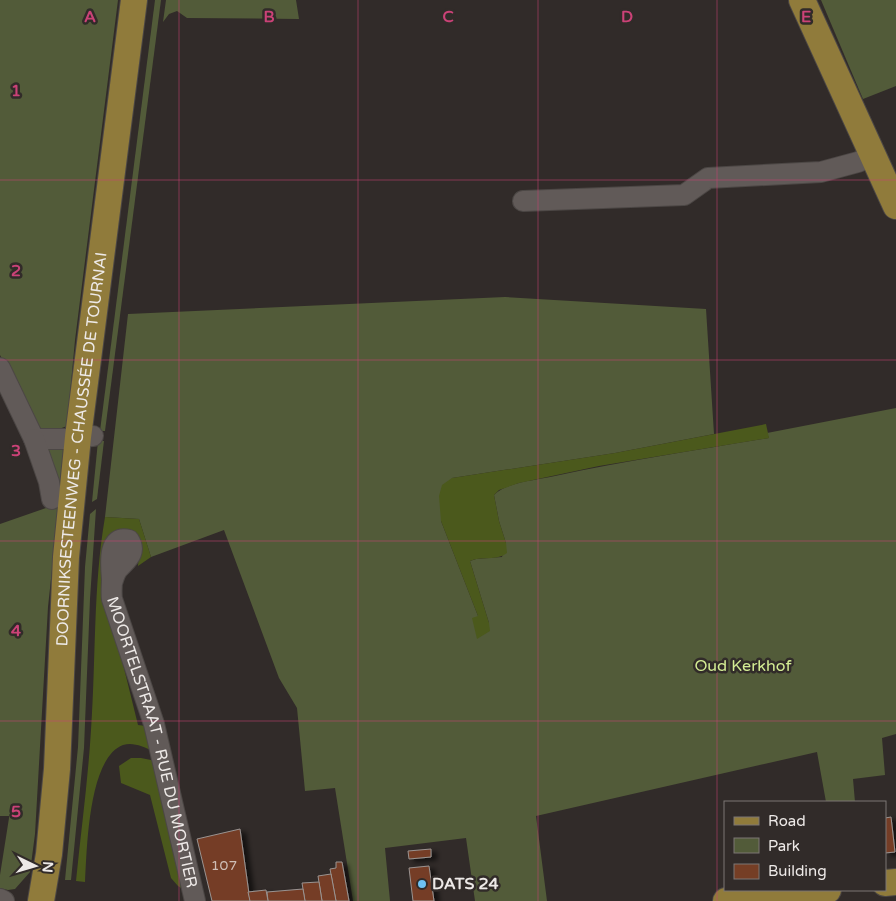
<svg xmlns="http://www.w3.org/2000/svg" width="896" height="901" font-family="'Varela Round',sans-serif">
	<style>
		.green { fill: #525b39 }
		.forest { fill: #4b591c }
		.building { fill: #753e25; stroke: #9a9391; filter: url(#shadow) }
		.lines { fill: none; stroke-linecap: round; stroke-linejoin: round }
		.minor-casing { stroke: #4c4745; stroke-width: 22 }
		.major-casing { stroke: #4c4745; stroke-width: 28 }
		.minor { stroke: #615a58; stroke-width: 20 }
		.major { stroke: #907b3b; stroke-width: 26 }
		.grid { fill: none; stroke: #cb4277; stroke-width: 1; stroke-opacity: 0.55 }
		.poi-dot { fill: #6ec2f3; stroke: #312b29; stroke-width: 2 }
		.labels { text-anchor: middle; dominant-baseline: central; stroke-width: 5; stroke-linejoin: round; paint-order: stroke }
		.number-label { font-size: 14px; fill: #cfbeb6 }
		.street-label { font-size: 16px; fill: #ede9e7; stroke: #312b29 }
		.park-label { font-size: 16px; fill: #d4ed94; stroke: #312b29 }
		.poi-label { font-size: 16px; font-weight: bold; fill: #ede9e7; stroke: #312b29; text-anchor: start }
		.grid-label { font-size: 16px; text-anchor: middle; font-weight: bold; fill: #cb4277; stroke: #312b29; stroke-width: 5; stroke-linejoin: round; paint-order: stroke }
	</style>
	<defs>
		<filter id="shadow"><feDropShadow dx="5.5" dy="3" stdDeviation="2.5" flood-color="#0009"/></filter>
	</defs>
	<rect width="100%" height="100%" fill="#312b29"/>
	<g class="green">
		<path d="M 0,0 L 118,0 L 75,340 L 67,426 L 59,429 L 46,431 L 34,424 L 0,355 Z"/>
		<path d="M 155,0 L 161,0 L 105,431 L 100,431 Z"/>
		<path d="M 166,0 L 296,0 L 299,19 L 187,18 L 177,11 L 169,14 L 163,22 Z"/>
		<path d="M 821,0 L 896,0 L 896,86 L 863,99 Z"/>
		<path d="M 505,297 L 706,309 L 714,434 L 615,453 L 452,478 L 441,521 L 478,616 L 489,623 L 470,561 L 476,559 L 502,557 L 506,543 L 499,521 L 494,495 C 506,482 538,480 555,476 C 626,461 697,450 769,438 L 767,433 L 896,408 L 896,734 L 882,738 L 885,775 L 853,779 L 855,802 L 826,802 L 817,752 L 536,816 L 547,901 L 475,901 L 466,838 L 385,848 L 390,901 L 353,901 L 335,788 L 305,791 L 297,708 L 279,678 L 224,530 L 151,557 L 139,519 L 105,517 L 128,314 Z"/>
		<path d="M 98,441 L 104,441 L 97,499 L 92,502 Z"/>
		<path d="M 55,447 L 65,448 L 48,607 L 35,834 L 30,872 L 15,889 L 8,890 L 0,888 L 0,875 L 9,818 L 9,816 L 0,816 L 0,524 L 46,508 L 55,502 L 46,457 L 49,450 Z"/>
		<path d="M 96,509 L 90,599 L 84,748 L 71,880 L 65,880 L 78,747 L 85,567 L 90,514 Z"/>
	</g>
	<g class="forest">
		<path d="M 766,424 L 769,438 L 599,466 L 519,483 L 499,490 L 494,495 L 499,521 L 506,543 L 507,553 C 497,561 481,556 470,561 L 489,623 L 490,631 L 477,639 L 472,618 L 478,616 L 441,521 L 439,496 L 442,485 L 452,478 L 615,453 Z"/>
		<path d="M 105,517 L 139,519 L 151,557 L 138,566 L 139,552 L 120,535 L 120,652 L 138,725 L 146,726 L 153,751 C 143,747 134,742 123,745 C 88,758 87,850 85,882 L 76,881 C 81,831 88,780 91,730 C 96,659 93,587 105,517 Z"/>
		<path d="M 131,758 L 141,758 L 156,761 L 186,891 L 178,886 L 171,878 L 150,795 L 121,783 L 119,766 Z"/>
	</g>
	<g class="building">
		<path d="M 891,817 L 895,852 L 885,853 L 885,818 Z"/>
		<path d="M 240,829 L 250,901 L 212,901 L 197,839 Z"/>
		<path d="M 431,849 L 431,857 L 409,859 L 408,851 Z"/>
		<path d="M 336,862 L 342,862 L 349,901 L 336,901 L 330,869 L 336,868 Z"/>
		<path d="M 429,866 L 434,901 L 413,901 L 409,868 Z"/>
		<path d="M 331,874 L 336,901 L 322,901 L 318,876 Z"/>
		<path d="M 319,882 L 322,901 L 305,901 L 302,883 Z"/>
		<path d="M 303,889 L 305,901 L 268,901 L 267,892 Z"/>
		<path d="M 266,890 L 268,901 L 250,901 L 248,892 Z"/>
	</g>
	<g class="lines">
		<defs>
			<g id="minor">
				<path d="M 523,201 L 684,195 L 708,178 L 821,172 L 858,162 L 874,155"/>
				<path d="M 0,368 L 34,439 L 68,439 L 78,437 L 93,436"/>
				<path d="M 34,439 L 49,482 L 52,499"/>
				<path id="s1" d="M 112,583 C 114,577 115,572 119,568 C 127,559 137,553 129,540 C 107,534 111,566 112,579 C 112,586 111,592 112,599 L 154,724 L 195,901"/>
				<path d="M 0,899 L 4,901"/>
			</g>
			<g id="major">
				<path d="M 802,0 L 896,206"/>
				<path d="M 885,883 L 896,882"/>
				<path id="s2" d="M 41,901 L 49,854 L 57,769 L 66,557 L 78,437 L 134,0"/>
				<path d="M 726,901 L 828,890"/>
			</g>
		</defs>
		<use href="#minor" class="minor-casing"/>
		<use href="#major" class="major-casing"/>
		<use href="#minor" class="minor"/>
		<use href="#major" class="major"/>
	</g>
	<path class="grid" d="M 179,0 L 179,901M 358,0 L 358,901M 538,0 L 538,901M 717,0 L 717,901M 0,180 L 896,180M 0,360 L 896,360M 0,541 L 896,541M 0,721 L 896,721"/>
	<circle class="poi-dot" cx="422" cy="884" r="5"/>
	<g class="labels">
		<g class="number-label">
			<text x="224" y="865">107</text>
		</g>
		<g class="street-label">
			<text stroke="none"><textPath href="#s2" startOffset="454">DOORNIKSESTEENWEG - CHAUSSÉE DE TOURNAI</textPath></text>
			<text stroke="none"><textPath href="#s1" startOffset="270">MOORTELSTRAAT - RUE DU MORTIER</textPath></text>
		</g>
		<g class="park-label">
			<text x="743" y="666">Oud Kerkhof</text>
		</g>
		<g class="poi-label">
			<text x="432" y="884">DATS 24</text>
		</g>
	</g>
	<g class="grid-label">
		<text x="90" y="22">A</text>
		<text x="269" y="22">B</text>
		<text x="448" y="22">C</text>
		<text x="627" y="22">D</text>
		<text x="806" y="22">E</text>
		<text x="16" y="96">1</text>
		<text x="16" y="276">2</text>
		<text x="16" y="456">3</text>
		<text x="16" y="636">4</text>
		<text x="16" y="817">5</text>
	</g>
	<rect x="724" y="801" width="162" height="90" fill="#312b29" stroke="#7c7775"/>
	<rect x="734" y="817" width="25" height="8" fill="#907b3b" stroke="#7c7775"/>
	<text x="768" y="826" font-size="15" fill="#ede9e7">Road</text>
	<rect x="734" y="838" width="25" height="15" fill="#525b39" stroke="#7c7775"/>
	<text x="768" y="851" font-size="15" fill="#ede9e7">Park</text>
	<rect x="734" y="864" width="25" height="15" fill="#753e25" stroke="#7c7775"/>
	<text x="768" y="876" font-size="15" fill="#ede9e7">Building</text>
	<g transform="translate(35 866) rotate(95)" stroke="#312b29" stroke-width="4" paint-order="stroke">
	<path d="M0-4L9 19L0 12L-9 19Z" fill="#ede9e7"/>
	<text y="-8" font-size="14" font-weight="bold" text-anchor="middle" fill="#ede9e7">N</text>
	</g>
</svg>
